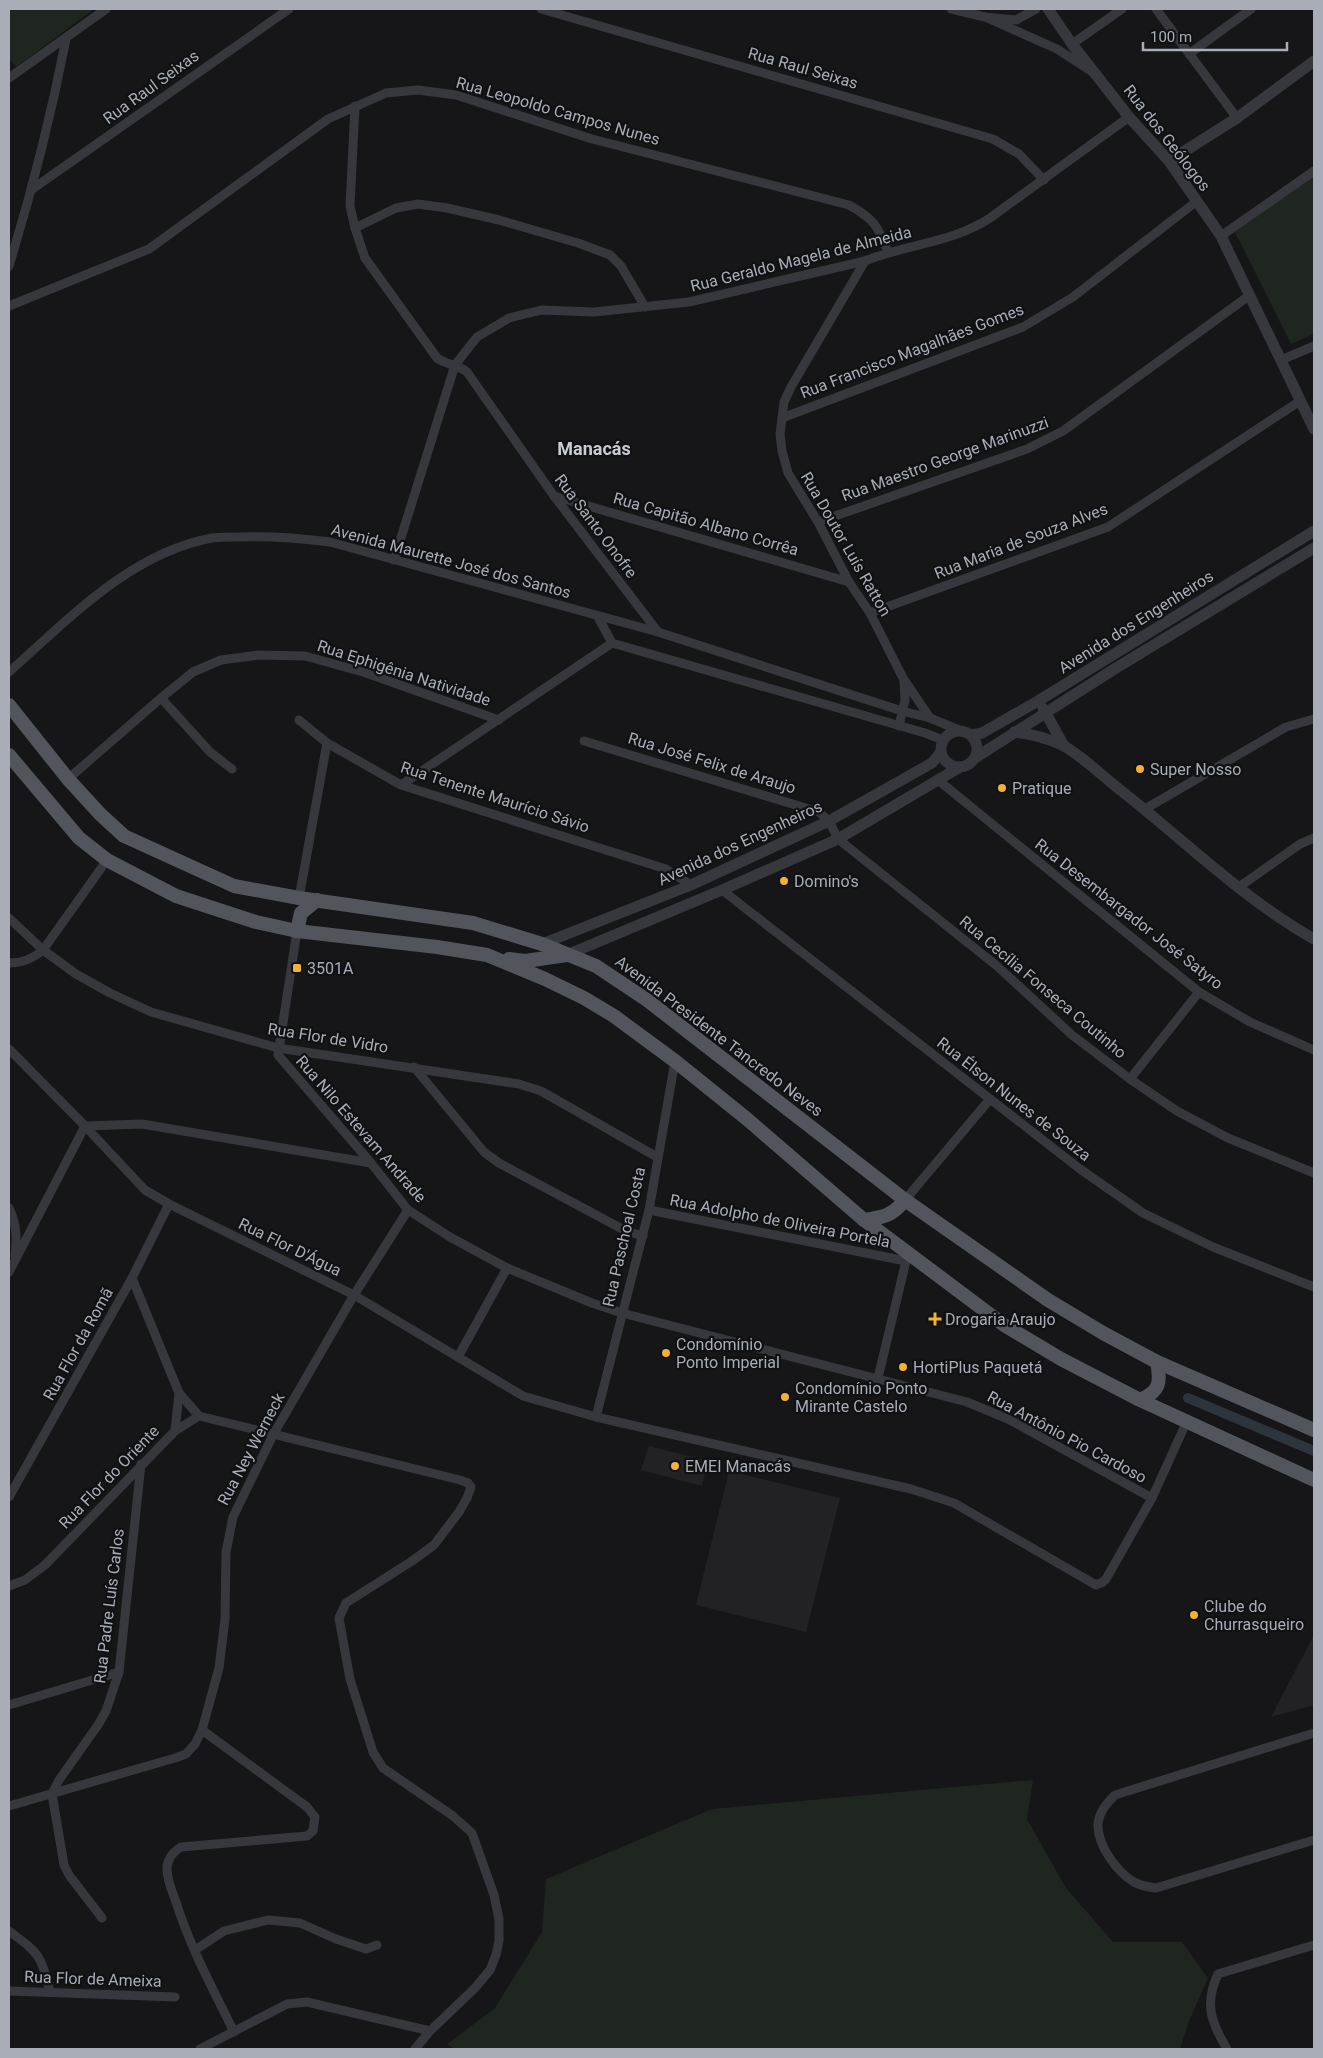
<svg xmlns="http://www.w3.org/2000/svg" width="1323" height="2058" font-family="Roboto,sans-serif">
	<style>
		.built { fill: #222225 }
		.green { fill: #1e261f }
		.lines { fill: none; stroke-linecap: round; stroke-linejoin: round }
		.canal { stroke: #2c353c; stroke-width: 10 }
		.minor { stroke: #37383d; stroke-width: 9 }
		.tertiary { stroke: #37383d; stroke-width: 11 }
		.primary { stroke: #53555c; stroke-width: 14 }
		.poi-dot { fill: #f2b134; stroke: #111113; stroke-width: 2 }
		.labels { text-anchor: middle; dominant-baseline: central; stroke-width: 4.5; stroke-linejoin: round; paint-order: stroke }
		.street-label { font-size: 16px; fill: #a8adb8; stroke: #111113 }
		.poi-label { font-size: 16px; fill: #a8adb8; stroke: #111113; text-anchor: start }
		.neighbourhood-label { font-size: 18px; font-weight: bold; fill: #c9ccd4; stroke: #111113 }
	</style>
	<rect width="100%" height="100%" fill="#161618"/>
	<g class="built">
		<path d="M 649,1446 L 708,1461 L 702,1486 L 641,1470 Z"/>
		<path d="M 729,1471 L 840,1498 L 806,1632 L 696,1605 Z"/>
		<path d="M 1314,1635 L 1314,1705 L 1271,1717 Z"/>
	</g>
	<g class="green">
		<path d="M 9,9 L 94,9 L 16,67 L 9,58 Z"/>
		<path d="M 1314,174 L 1314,334 L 1291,344 L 1235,232 Z"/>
		<path d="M 1033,1780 L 1027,1819 L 1066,1888 L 1113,1942 L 1182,1942 L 1208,1978 L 1189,2021 L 1180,2049 L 454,2049 L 447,2044 L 495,2008 L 542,1932 L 546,1879 L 712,1809 Z"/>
	</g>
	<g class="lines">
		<path class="canal" d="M 1188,1398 L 1314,1451"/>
		<g class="minor">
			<path d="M 541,9 L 993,139 L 1019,154 L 1044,180"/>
			<path d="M 951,9 L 985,17 L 1016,20 L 1036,9"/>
			<path d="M 1156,9 L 1237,118"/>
			<path d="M 985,17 L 1057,49 L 1091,71"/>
			<path d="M 1072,44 L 1122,9"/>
			<path d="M 1189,54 L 1251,9"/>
			<path d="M 9,78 L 106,9"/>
			<path d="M 355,106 L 350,206 L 355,228 L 365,258 L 437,358 C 447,365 458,365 467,372 L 554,496 L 658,632"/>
			<path d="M 31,190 L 289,9"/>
			<path d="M 355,228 L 396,208 L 418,204 L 447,208 L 499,220 L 578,243 L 610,255 L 621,266 L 645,307"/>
			<path d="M 1221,236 L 1314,171"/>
			<path d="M 865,261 L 791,387 L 784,402 L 780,434 L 782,451 L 788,473 L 818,522 L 849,582 L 870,613 L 903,678 L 930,718"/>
			<path d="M 9,266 C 32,191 51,116 66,39"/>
			<path d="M 9,306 L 149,249 L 328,119 L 386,93 L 418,90 L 456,95 L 592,139 L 849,205 C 874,219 878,226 888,252"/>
			<path d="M 1281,360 L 1314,346"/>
			<path d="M 782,418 L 1023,327 L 1073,297 L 1197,201"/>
			<path d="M 554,496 L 849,582"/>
			<path d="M 818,522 L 1027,449 L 1063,431 L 1250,295"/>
			<path d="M 394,560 L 455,365 L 477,337 L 509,318 L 542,310 L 594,312 L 689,302 L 865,261 C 907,244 952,243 990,218 L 1129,117"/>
			<path d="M 870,613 L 1108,527 L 1300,401"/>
			<path d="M 598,617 L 612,643 L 925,733 L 943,740"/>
			<path d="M 9,672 C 68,620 130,553 212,538 C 221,537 230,537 239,537 C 269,536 299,538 330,542 L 658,632 L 902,711 L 930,718 L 959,730"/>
			<path d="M 161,698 L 210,752 L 232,769"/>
			<path d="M 299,720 L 327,743 L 401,785 L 666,869 L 691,885"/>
			<path d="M 899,726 L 905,700 L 904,681"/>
			<path d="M 584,741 L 819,812 L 829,821 L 838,839 L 997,966 L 1072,1035 L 1130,1079 L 1177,1111 L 1228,1138 L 1314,1173"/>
			<path d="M 68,779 L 161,698 L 193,672 L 221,660 L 259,655 L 305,656 L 363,672 L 499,720"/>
			<path d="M 938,780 L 1199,992 L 1250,1022 L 1314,1050"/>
			<path d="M 401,785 L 612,643"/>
			<path d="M 1145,809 L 1286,727 L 1314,719"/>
			<path d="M 1239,887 L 1300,844 L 1314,838"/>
			<path d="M 722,890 L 1080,1169 L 1143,1213 L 1213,1247 L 1314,1287"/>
			<path d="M 299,898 L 327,743"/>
			<path d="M 9,918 L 43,950 L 76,974 L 110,993 L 151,1012 L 278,1048 L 519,1084 L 541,1091 L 657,1157"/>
			<path d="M 297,931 L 278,1055 L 371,1163 L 408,1210 L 450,1237 L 507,1268 L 592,1303 L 622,1313 L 967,1402 L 1008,1419 L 1152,1498"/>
			<path d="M 9,963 C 21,963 34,958 43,950 L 107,860"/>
			<path d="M 9,1049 L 85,1126 L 145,1190 L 169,1204 L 354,1295 L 523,1396 L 596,1417 L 911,1489 L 954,1503 L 1096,1585 L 1103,1582 L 1106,1579 L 1152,1498 L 1187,1421"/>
			<path d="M 414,1067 L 484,1152 L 499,1163 L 626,1231 L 643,1236"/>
			<path d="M 1130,1079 L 1199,992"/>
			<path d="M 905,1200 L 990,1099"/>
			<path d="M 9,1208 C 17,1225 17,1238 15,1256"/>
			<path d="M 649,1210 L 906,1261"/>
			<path d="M 9,1272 L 85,1126 L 142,1124 L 371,1163"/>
			<path d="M 132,1278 L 179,1393 L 175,1431"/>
			<path d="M 458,1357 L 507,1268"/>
			<path d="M 878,1378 L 906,1261 L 909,1257"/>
			<path d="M 179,1393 L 199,1416 L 460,1480 L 468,1483 L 471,1487 L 467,1498 L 459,1512 L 434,1545 L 412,1561 L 346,1603 L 339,1618 L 350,1679 L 373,1752 L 383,1768 L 453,1816 L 472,1833 L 494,1895 L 499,1919 L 499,1941 L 496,1955 L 490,1970 L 475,1988 L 430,2031 L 415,2049"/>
			<path d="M 596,1417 L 649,1210 L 675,1061"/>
			<path d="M 9,1497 L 132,1278 L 169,1204"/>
			<path d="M 9,1586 L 25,1580 L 45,1565 L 175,1431 L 199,1416"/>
			<path d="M 9,1705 L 119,1672"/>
			<path d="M 202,1730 L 307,1807 L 315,1817 L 313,1831 L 307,1836 L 181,1847 C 173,1852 167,1859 167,1869 C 167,1880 172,1891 176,1902 C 190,1947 213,1989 234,2032"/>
			<path d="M 1314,1733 L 1115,1795 C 1107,1803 1099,1812 1098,1824 C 1097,1845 1117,1872 1134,1882 C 1141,1886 1148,1887 1156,1888 L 1314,1840"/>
			<path d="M 9,1806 L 175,1758 L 186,1754 L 195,1744 L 202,1730 L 219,1668 L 225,1619 L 226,1552 L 233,1517 L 273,1435 L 354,1295 L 408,1210"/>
			<path d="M 102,1918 L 69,1875 L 64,1865 L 52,1794 L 59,1780 L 98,1725 L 106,1711 L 119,1672 L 141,1464"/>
			<path d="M 9,1931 C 40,1954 41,1955 50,1992"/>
			<path d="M 195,1950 L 224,1931 L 268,1920 L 300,1923 L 336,1939 L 366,1949 L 377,1945"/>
			<path d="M 9,1991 L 175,1997"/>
			<path d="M 200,2049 L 287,2004 L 307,2002 L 430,2031"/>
			<path d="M 1227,2049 C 1211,2022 1204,2004 1218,1974 L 1314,1945"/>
		</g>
		<g class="tertiary">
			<path d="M 1048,9 L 1072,44 L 1129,117 L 1169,161 L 1221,236 L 1314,429"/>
			<path d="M 1169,161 L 1237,118 L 1314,61"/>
			<path d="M 1043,708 L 1064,746"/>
			<circle cx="959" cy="749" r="18"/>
			<path d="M 1014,732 C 1031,734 1047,738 1062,745 C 1077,752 1104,777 1119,789 C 1183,839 1243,899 1314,939"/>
			<path d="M 972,735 L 982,733 L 1038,701 L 1314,531"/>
			<path d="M 975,758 L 1116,668 L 1314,548"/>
			<path d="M 542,944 L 691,885 L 829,821 L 932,763 L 941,752"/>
			<path d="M 569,954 L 722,890 L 838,839 L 960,767"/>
		</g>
		<g class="primary">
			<path d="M 9,705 L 68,779 L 100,814 L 124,836 L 234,886 L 299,898 L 473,923 L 542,944 L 596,966 L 647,1000 L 905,1200 L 1048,1300 L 1103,1333 L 1157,1362 L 1314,1430"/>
			<path d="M 9,755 L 79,838 L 107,860 L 176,896 L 256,922 L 297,931 L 437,947 L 487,955 L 545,979 L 584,998 L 614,1016 L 675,1061 L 747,1119 L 864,1220 L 1004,1325 L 1061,1359 L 1140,1400 L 1314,1480"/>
			<path d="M 297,931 L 301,913 L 317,900"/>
			<path d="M 509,959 L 525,961 L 567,955"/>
			<path d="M 864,1220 C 884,1217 892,1216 905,1200"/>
			<path d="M 1140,1400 C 1160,1391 1161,1383 1157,1362"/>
		</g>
	</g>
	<g class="poi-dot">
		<circle cx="1140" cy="769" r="5"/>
		<circle cx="1002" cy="788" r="5"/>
		<circle cx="784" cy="881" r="5"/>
		<rect x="292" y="963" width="10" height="10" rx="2.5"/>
		<path d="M932.5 1311.5h5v5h5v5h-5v5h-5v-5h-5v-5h5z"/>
		<circle cx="666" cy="1353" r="5"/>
		<circle cx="903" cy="1367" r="5"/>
		<circle cx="785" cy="1397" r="5"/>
		<circle cx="675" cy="1466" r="5"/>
		<circle cx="1194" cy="1615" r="5"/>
	</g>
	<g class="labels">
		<g class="street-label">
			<text transform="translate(803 68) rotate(16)">Rua Raul Seixas</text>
			<text transform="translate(151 87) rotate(-36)">Rua Raul Seixas</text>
			<text transform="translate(558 111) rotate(16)">Rua Leopoldo Campos Nunes</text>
			<text transform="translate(1167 138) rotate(52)">Rua dos Geólogos</text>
			<text transform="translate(801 259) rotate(-14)">Rua Geraldo Magela de Almeida</text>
			<text transform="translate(912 351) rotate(-21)">Rua Francisco Magalhães Gomes</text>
			<text transform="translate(945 459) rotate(-20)">Rua Maestro George Marinuzzi</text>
			<text transform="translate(706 524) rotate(16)">Rua Capitão Albano Corrêa</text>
			<text transform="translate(596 526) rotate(53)">Rua Santo Onofre</text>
			<text transform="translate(1021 541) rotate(-21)">Rua Maria de Souza Alves</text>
			<text transform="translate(846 544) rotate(60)">Rua Doutor Luís Ratton</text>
			<text transform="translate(451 561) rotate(15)">Avenida Maurette José dos Santos</text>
			<text transform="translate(1136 622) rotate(-32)">Avenida dos Engenheiros</text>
			<text transform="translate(404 673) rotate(18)">Rua Ephigênia Natividade</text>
			<text transform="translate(712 763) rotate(17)">Rua José Felix de Araujo</text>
			<text transform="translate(495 797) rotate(18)">Rua Tenente Maurício Sávio</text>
			<text transform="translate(740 843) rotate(-25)">Avenida dos Engenheiros</text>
			<text transform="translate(1129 914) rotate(38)">Rua Desembargador José Satyro</text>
			<text transform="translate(1043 987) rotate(40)">Rua Cecília Fonseca Coutinho</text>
			<text transform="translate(719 1036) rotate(37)">Avenida Presidente Tancredo Neves</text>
			<text transform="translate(328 1038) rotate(9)">Rua Flor de Vidro</text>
			<text transform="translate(1014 1099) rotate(38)">Rua Élson Nunes de Souza</text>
			<text transform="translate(361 1129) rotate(49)">Rua Nilo Estevam Andrade</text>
			<text transform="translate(780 1221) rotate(11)">Rua Adolpho de Oliveira Portela</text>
			<text transform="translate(624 1237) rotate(-77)">Rua Paschoal Costa</text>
			<text transform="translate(290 1247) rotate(26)">Rua Flor D'Água</text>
			<text transform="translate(78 1344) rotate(-61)">Rua Flor da Romã</text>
			<text transform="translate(1067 1437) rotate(28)">Rua Antônio Pio Cardoso</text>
			<text transform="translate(251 1449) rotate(-62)">Rua Ney Werneck</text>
			<text transform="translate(109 1477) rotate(-46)">Rua Flor do Oriente</text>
			<text transform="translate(109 1606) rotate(-83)">Rua Padre Luís Carlos</text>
			<text transform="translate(93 1979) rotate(2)">Rua Flor de Ameixa</text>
		</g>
		<g class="poi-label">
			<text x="1150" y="769">Super Nosso</text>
			<text x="1012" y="788">Pratique</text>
			<text x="794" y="881">Domino's</text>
			<text x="307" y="968">3501A</text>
			<text x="945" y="1319">Drogaria Araujo</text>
			<text x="676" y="1344">Condomínio<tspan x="676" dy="18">Ponto Imperial</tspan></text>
			<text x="913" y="1367">HortiPlus Paquetá</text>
			<text x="795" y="1388">Condomínio Ponto<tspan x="795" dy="18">Mirante Castelo</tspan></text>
			<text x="685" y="1466">EMEI Manacás</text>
			<text x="1204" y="1606">Clube do<tspan x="1204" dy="18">Churrasqueiro</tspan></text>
		</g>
		<g class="neighbourhood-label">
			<text x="594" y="448">Manacás</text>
		</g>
	</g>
	<rect width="1323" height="2058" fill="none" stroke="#a8adb8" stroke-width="20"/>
	<path d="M1143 42v8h144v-8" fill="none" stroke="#a8adb8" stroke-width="2.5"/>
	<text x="1150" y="42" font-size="15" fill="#a8adb8" stroke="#111113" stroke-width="4" paint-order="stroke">100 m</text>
</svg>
